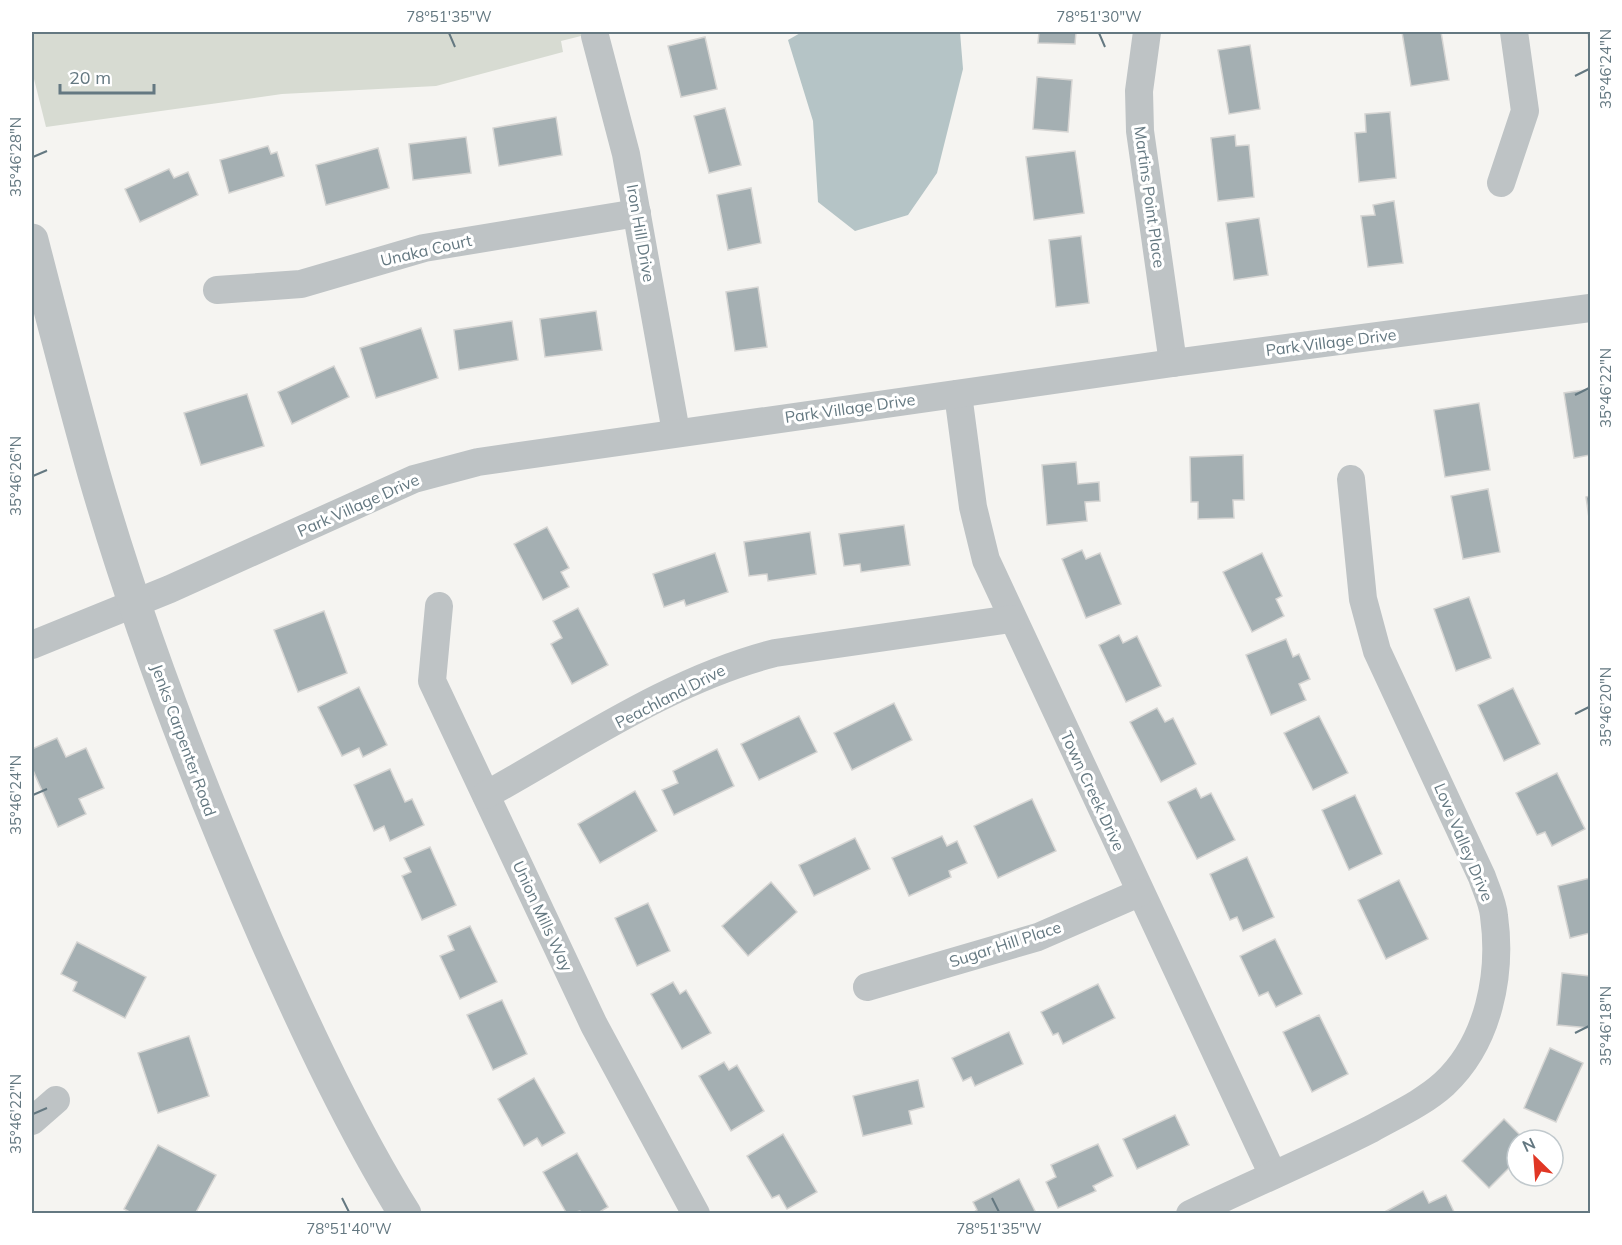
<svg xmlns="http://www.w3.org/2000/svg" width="1622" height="1245" font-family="Mulish,sans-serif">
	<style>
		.green { fill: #d7dbd2 }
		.water { fill: #b5c4c6 }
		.building { fill: #a4afb2; stroke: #d6d5d3; stroke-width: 1.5 }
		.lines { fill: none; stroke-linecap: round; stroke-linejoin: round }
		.minor { stroke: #bec3c5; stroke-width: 28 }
		.tertiary { stroke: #bec3c5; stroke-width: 33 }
		.ticks { fill: none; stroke: #647881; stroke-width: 2 }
		.labels { text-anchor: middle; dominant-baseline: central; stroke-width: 6; stroke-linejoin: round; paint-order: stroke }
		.street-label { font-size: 16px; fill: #647881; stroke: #fff }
		.neatline { fill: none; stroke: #647881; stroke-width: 2 }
		.ticks-label { font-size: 15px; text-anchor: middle; fill: #647881 }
	</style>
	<rect width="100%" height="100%" fill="#f5f4f1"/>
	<path class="green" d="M 32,32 L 597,32 L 561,41 L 563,52 L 436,86 L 282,94 L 46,127 L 32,71 Z"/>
	<path class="water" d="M 802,32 L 960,32 L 963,69 L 937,173 L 908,215 L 855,231 L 818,202 L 813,121 L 788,40 Z"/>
	<g class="building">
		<path d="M 1039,32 L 1076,32 L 1075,44 L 1038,43 Z"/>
		<path d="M 1402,32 L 1441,32 L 1449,80 L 1411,86 Z"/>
		<path d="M 1588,32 L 1590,32 L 1590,55 Z"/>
		<path d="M 705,37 L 717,89 L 681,97 L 668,46 Z"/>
		<path d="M 1250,45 L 1260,109 L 1229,114 L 1218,50 Z"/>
		<path d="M 1037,77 L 1072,80 L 1068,132 L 1033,129 Z"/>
		<path d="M 725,108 L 741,165 L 709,173 L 694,116 Z"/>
		<path d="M 1390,112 L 1396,178 L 1359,182 L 1355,133 L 1366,132 L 1365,114 Z"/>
		<path d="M 556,117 L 562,155 L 499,166 L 493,128 Z"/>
		<path d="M 1235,135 L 1236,146 L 1249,145 L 1254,197 L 1218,201 L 1211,138 Z"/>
		<path d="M 466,137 L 471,173 L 413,180 L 409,144 Z"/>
		<path d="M 268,146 L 271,154 L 277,152 L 284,176 L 229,193 L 220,160 Z"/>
		<path d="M 378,148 L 389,188 L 326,205 L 316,165 Z"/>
		<path d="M 1075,151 L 1084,213 L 1034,220 L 1026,157 Z"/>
		<path d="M 169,169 L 174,178 L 188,172 L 198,195 L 140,222 L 125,189 Z"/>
		<path d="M 751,188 L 761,243 L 728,250 L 717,195 Z"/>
		<path d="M 1394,201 L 1403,263 L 1368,267 L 1361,216 L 1375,215 L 1373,205 Z"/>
		<path d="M 1259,218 L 1268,275 L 1234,280 L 1226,223 Z"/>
		<path d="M 1081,236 L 1089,303 L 1056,307 L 1049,240 Z"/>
		<path d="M 758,287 L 767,347 L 735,351 L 726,292 Z"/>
		<path d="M 596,311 L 602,350 L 545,357 L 540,319 Z"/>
		<path d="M 512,321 L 518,360 L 459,370 L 454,330 Z"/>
		<path d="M 421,328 L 438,378 L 376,398 L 360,348 Z"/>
		<path d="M 334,366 L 349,397 L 292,424 L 278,392 Z"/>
		<path d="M 1590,389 L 1590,455 L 1574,458 L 1564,393 Z"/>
		<path d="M 247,394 L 264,446 L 201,465 L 184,413 Z"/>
		<path d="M 1479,403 L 1490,470 L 1445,477 L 1434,410 Z"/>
		<path d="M 1243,455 L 1244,500 L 1233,500 L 1234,518 L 1198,519 L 1198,502 L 1191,502 L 1190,457 Z"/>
		<path d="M 1076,462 L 1078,484 L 1099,482 L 1100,501 L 1085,502 L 1087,521 L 1047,525 L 1042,465 Z"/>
		<path d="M 1488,489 L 1500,552 L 1463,559 L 1451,496 Z"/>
		<path d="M 1590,496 L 1590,525 L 1586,497 Z"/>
		<path d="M 904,525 L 910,565 L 861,572 L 860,564 L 844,566 L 839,534 Z"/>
		<path d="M 547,527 L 569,568 L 561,572 L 569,587 L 543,600 L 514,544 Z"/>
		<path d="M 810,532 L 816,574 L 768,581 L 767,574 L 749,576 L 744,542 Z"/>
		<path d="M 1082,550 L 1086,559 L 1100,553 L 1121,604 L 1086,618 L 1062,559 Z"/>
		<path d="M 715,553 L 728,592 L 686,606 L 684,600 L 664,607 L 653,574 Z"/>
		<path d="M 1262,553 L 1282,596 L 1276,599 L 1284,616 L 1252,632 L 1223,572 Z"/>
		<path d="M 1469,597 L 1491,658 L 1456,671 L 1434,609 Z"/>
		<path d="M 578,608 L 608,665 L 572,684 L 551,644 L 562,638 L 553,621 Z"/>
		<path d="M 324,611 L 347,673 L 298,692 L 274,630 Z"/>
		<path d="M 1119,635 L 1123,643 L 1137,636 L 1161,686 L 1126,702 L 1099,645 Z"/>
		<path d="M 1286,639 L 1293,657 L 1299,654 L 1310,679 L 1299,684 L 1306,700 L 1271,715 L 1246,655 Z"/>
		<path d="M 359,687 L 387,745 L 363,757 L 359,748 L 342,756 L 318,707 Z"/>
		<path d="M 1513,688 L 1540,744 L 1504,761 L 1478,705 Z"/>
		<path d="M 894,703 L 912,740 L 852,770 L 834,733 Z"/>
		<path d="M 1157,708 L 1165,722 L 1173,718 L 1196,764 L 1161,782 L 1130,722 Z"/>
		<path d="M 799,716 L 817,752 L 759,780 L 741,744 Z"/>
		<path d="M 1319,716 L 1348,773 L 1313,790 L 1284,733 Z"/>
		<path d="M 57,738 L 66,757 L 86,748 L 104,788 L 79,799 L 86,814 L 58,827 L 32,768 L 32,749 Z"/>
		<path d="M 717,749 L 734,786 L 674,815 L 662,790 L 678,783 L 673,771 Z"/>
		<path d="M 390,769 L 405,802 L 412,799 L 424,825 L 390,841 L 384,826 L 374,831 L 354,785 Z"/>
		<path d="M 1557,773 L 1585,829 L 1552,846 L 1545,832 L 1537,835 L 1516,793 Z"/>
		<path d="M 1196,788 L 1201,798 L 1211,793 L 1235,840 L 1197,859 L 1168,802 Z"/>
		<path d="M 635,791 L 657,831 L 600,863 L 578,824 Z"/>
		<path d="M 1355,795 L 1382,854 L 1349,870 L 1322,810 Z"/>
		<path d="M 1032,799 L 1056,851 L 998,878 L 974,826 Z"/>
		<path d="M 942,836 L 947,846 L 957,841 L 967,863 L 949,871 L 951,877 L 909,896 L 892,858 Z"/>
		<path d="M 855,838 L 870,869 L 814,896 L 799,865 Z"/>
		<path d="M 430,847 L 456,905 L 422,920 L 402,876 L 411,872 L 404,858 Z"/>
		<path d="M 1247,857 L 1274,917 L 1243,931 L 1237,917 L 1230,920 L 1210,874 Z"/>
		<path d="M 1590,878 L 1590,933 L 1570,938 L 1558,886 Z"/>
		<path d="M 1399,880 L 1428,939 L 1386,959 L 1358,900 Z"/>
		<path d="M 771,882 L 797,912 L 748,956 L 722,926 Z"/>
		<path d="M 648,903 L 670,951 L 637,966 L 615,918 Z"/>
		<path d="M 470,926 L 497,982 L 460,999 L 440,956 L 454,950 L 448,936 Z"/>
		<path d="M 1275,939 L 1302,994 L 1276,1007 L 1268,992 L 1259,996 L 1240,956 Z"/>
		<path d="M 77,942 L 146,977 L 125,1018 L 73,991 L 77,982 L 61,974 Z"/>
		<path d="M 1562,973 L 1590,976 L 1590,1028 L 1557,1025 Z"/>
		<path d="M 673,982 L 680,994 L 686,990 L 711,1033 L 682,1049 L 651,994 Z"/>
		<path d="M 1098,984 L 1115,1018 L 1063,1044 L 1058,1033 L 1053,1035 L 1041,1012 Z"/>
		<path d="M 502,1000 L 527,1054 L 493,1070 L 467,1015 Z"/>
		<path d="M 1319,1015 L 1348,1074 L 1312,1092 L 1283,1032 Z"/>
		<path d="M 1009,1032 L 1023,1064 L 975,1086 L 971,1077 L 963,1081 L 952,1058 Z"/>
		<path d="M 189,1036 L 209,1096 L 158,1113 L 138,1053 Z"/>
		<path d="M 1550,1048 L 1583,1063 L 1556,1122 L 1524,1108 Z"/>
		<path d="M 724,1062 L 729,1070 L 737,1065 L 764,1111 L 731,1131 L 699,1076 Z"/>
		<path d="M 534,1078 L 565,1133 L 542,1146 L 537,1138 L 524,1146 L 498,1099 Z"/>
		<path d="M 918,1080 L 924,1107 L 909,1111 L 912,1124 L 863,1136 L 853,1096 Z"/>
		<path d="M 1175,1115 L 1189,1145 L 1137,1169 L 1123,1139 Z"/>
		<path d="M 1504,1119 L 1525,1140 L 1517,1140 L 1517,1160 L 1489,1188 L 1462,1161 Z"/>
		<path d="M 783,1134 L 817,1192 L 787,1209 L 779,1195 L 772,1198 L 747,1156 Z"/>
		<path d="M 1098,1144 L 1113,1176 L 1093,1186 L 1096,1191 L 1058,1208 L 1046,1182 L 1056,1177 L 1051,1165 Z"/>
		<path d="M 158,1145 L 216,1175 L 195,1214 L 133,1214 L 124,1209 Z"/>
		<path d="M 577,1153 L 608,1207 L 596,1214 L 582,1214 L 580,1211 L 567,1214 L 543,1172 Z"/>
		<path d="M 1019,1179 L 1035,1211 L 1029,1214 L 971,1214 L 977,1210 L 973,1202 Z"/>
		<path d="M 1423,1191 L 1429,1203 L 1446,1195 L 1455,1214 L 1381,1214 Z"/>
	</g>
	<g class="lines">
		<g class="minor">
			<path d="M 1147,32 L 1139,91 L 1140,131 L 1173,363"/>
			<path d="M 595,36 L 626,154 L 676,432"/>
			<path d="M 1501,183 L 1525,111 L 1514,32"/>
			<path d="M 217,290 L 301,284 L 424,248 L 637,213"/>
			<path d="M 958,394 L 973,507 L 986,560 L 1273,1175"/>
			<path d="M 439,606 L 432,681 L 594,1025 L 696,1214"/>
			<path d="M 32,645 L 170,589 L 414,479 L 478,462 L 1173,363 L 1590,308"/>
			<path d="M 486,795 C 578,744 672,679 775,653 L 1011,619"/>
			<path d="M 867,987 L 1038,937 L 1139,893"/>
			<path d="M 32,1121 L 56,1100"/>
			<path d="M 1190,1214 C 1250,1185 1312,1159 1371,1129 C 1396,1115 1423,1103 1444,1084 C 1489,1042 1502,974 1494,916 C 1493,903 1486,889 1482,877 L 1377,651 L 1363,599 L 1351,479"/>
		</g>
		<path class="tertiary" d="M 32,240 C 52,318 72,396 94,474 C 140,634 200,789 267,942 C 308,1034 352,1128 405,1214"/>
	</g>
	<path class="ticks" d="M 449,33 L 455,47M 1099,33 L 1105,47M 1575,76 L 1589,69M 33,157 L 47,151M 1575,395 L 1589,388M 33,476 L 47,470M 1575,714 L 1589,707M 33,795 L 47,789M 1575,1033 L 1589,1026M 33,1114 L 47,1108M 342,1198 L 349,1212M 992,1198 L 999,1212"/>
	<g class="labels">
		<g class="street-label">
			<text transform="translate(1150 197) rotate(82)">Martins Point Place</text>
			<text transform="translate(641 233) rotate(80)">Iron Hill Drive</text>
			<text transform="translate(426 250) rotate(-13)">Unaka Court</text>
			<text transform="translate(1331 342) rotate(-7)">Park Village Drive</text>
			<text transform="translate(850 408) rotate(-8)">Park Village Drive</text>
			<text transform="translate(358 505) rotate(-24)">Park Village Drive</text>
			<text transform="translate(670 696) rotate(-27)">Peachland Drive</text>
			<text transform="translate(184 740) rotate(70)">Jenks Carpenter Road</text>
			<text transform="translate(1093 791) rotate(65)">Town Creek Drive</text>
			<text transform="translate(1464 842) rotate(67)">Love Valley Drive</text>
			<text transform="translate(543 916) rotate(65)">Union Mills Way</text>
			<text transform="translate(1005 944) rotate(-18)">Sugar Hill Place</text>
		</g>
	</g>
	<rect width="1622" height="1245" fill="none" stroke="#ffffff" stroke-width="66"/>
	<g transform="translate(1535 1158) rotate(335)"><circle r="28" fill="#ffffff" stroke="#c1c9cd" stroke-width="1.5"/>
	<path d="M0-4.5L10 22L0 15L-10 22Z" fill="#e03725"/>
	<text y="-9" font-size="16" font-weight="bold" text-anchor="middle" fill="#647881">N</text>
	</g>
	<path d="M60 84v9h94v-9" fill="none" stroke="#647881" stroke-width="3"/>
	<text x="69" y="84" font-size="18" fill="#647881" stroke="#ffffff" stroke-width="4.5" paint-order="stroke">20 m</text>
	<rect x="33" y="33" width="1556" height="1179" class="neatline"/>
	<g class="ticks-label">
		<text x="449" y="22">78°51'35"W</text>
		<text x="1099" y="22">78°51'30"W</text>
		<text transform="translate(1606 69) rotate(-90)" y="5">35°46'24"N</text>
		<text transform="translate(16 157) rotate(-90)" y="5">35°46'28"N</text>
		<text transform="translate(1606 388) rotate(-90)" y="5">35°46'22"N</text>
		<text transform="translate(16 476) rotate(-90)" y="5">35°46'26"N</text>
		<text transform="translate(1606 707) rotate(-90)" y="5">35°46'20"N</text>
		<text transform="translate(16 795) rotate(-90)" y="5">35°46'24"N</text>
		<text transform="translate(1606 1026) rotate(-90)" y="5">35°46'18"N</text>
		<text transform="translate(16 1114) rotate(-90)" y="5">35°46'22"N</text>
		<text x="349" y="1234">78°51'40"W</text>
		<text x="999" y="1234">78°51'35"W</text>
	</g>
</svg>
